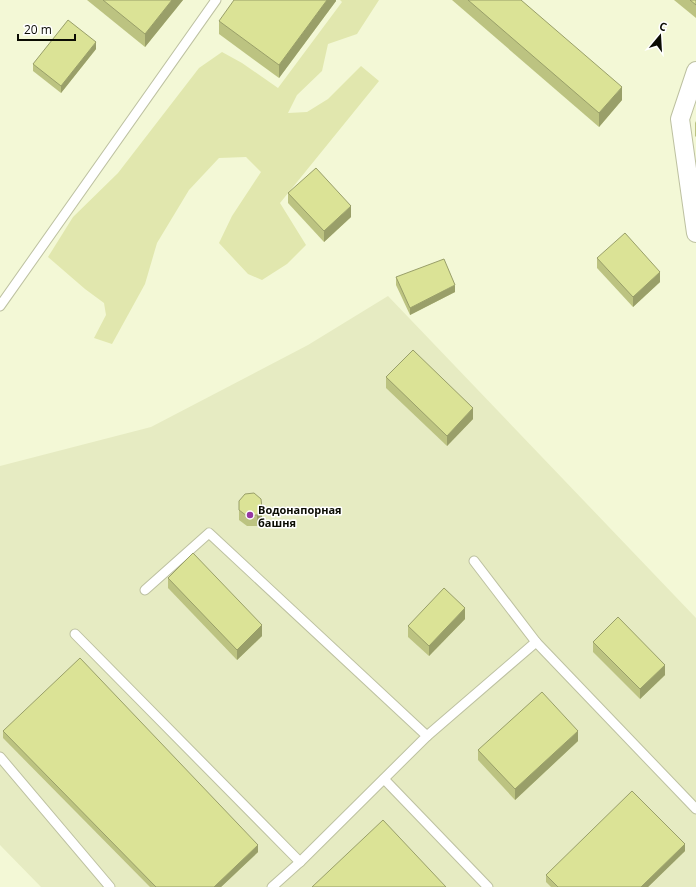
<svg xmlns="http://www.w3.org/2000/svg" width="696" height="887" font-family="'Open Sans',sans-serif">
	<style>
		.built { fill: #e6ebc2 }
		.green { fill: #e1e7ae }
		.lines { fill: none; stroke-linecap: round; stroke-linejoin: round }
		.lane-casing { stroke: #bdc1a1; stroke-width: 11 }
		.street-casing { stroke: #bdc1a1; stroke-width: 20 }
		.lane { stroke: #fff; stroke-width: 9 }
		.street { stroke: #fff; stroke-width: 18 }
		.wall { fill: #bcc381 }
		.shaded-wall { fill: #999f69 }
		.building { fill: #dbe396; stroke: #999f69 }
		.poi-dot { fill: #9638a2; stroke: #fff; stroke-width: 1.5 }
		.labels { text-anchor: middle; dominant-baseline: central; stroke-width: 3; stroke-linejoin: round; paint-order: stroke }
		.poi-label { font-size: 11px; font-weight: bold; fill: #0b0c03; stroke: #fff; text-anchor: start }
	</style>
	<rect width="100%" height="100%" fill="#f3f8d6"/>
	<path class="built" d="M 388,296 L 696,618 L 696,887 L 41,887 L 0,845 L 0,466 L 151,427 L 308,345 Z"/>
	<path class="green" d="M 340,0 L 379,0 L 357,34 L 328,44 L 322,71 L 297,95 L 288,113 L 307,112 L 328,99 L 361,66 L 379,81 L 280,203 L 306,245 L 287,264 L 262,280 L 248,274 L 219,243 L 232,216 L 261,172 L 246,157 L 219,158 L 189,190 L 157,243 L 145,284 L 112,344 L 94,338 L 106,315 L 104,303 L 85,289 L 48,257 L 73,217 L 118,173 L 199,68 L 222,52 L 242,63 L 278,88 L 342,2 Z"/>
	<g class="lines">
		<defs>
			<g id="lane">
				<path d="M 0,306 L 216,0"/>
				<path d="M 474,561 L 536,642 L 696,809"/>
				<path d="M 145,590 L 209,533 L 427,736 L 300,862 L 272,887"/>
				<path d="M 75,634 L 300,862"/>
				<path d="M 427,736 L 536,642"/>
				<path d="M 0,757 L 110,887"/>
				<path d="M 384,779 L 488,887"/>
			</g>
			<path id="street" d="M 696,71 L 680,119 L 696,233"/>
		</defs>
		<use href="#lane" class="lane-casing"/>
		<use href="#street" class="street-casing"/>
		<use href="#lane" class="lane"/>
		<use href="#street" class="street"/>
	</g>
	<g class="wall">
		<path d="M 87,0 L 183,0 L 145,47 Z"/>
		<path d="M 336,0 L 336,1 L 279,78 L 219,34 L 219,21 Z"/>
		<path d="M 452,0 L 521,0 L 622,100 L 599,127 Z"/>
		<path d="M 674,0 L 696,0 L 696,18 Z"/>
		<path d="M 96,49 L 61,93 L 33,71 L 33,64 Z"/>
		<path d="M 696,121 L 696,137 L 695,136 L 695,123 Z"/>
		<path d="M 288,193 L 351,217 L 324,242 L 288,203 Z"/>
		<path d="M 597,258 L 660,282 L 633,307 L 597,268 Z"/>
		<path d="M 396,277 L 455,292 L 410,315 L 396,285 Z"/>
		<path d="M 386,377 L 473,419 L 447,446 L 386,388 Z"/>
		<path d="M 239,501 L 262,519 L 257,526 L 247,526 L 239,520 Z"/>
		<path d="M 168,578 L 262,636 L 237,660 L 168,588 Z"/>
		<path d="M 465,619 L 429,656 L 408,637 L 408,626 Z"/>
		<path d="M 593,642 L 665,675 L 640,699 L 593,652 Z"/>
		<path d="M 3,731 L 258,852 L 221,887 L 150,887 L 3,738 Z"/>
		<path d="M 578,741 L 515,800 L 478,760 L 478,750 Z"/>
		<path d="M 685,851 L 648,887 L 551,887 L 546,882 L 546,875 Z"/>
	</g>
	<g class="shaded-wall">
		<path d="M 172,0 L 183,0 L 145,47 L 145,34 Z"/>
		<path d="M 327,0 L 336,0 L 336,1 L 279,78 L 279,65 Z"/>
		<path d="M 96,42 L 96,49 L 61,93 L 61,86 Z"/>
		<path d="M 622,87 L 622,100 L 599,127 L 599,113 Z"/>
		<path d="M 351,206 L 351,217 L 324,242 L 324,231 Z"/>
		<path d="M 660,272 L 660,282 L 633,307 L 633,297 Z"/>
		<path d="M 455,285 L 455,292 L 410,315 L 410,308 Z"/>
		<path d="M 473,408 L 473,419 L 447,446 L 447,436 Z"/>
		<path d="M 262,508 L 262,519 L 257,526 L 257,515 Z"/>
		<path d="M 465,608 L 465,619 L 429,656 L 429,646 Z"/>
		<path d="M 262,625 L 262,636 L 237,660 L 237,650 Z"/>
		<path d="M 665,665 L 665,675 L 640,699 L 640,689 Z"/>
		<path d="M 578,731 L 578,741 L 515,800 L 515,789 Z"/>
		<path d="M 685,844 L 685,851 L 648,887 L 641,887 Z"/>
		<path d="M 258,845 L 258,852 L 221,887 L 214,887 Z"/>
	</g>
	<g class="building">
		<path d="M 103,0 L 172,0 L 145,34 Z"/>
		<path d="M 234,0 L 327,0 L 279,65 L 219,21 Z"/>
		<path d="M 468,0 L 521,0 L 622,87 L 599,113 Z"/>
		<path d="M 690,0 L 696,0 L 696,5 Z"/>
		<path d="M 68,20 L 96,42 L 61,86 L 33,64 Z"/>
		<path d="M 316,168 L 351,206 L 324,231 L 288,193 Z"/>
		<path d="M 625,233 L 660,272 L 633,297 L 597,258 Z"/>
		<path d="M 444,259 L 455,285 L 410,308 L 396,277 Z"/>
		<path d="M 413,350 L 473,408 L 447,436 L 386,377 Z"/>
		<path d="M 254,493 L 261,499 L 262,508 L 257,515 L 247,516 L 239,510 L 239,501 L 245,494 Z"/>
		<path d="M 193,553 L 262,625 L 237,650 L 168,578 Z"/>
		<path d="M 444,588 L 465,608 L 429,646 L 408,626 Z"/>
		<path d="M 618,617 L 665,665 L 640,689 L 593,642 Z"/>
		<path d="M 80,658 L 258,845 L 214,887 L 156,887 L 3,731 Z"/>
		<path d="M 542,692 L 578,731 L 515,789 L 478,750 Z"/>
		<path d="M 632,791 L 685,844 L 641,887 L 558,887 L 546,875 Z"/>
		<path d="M 383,820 L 446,887 L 312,887 Z"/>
	</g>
	<circle class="poi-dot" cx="250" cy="515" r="4"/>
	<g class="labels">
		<g class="poi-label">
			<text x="258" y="509">Водонапорная<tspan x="258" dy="13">башня</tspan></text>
		</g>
	</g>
	<g transform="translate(660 36) rotate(18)" stroke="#ffffff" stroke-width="3" paint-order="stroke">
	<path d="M0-3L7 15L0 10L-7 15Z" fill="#0b0c03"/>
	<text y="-6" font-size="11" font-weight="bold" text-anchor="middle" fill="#0b0c03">С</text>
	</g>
	<path d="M18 34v6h57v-6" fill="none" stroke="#0b0c03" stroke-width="2"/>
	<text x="24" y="34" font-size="12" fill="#0b0c03" stroke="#ffffff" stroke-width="3" paint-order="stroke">20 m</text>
</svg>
